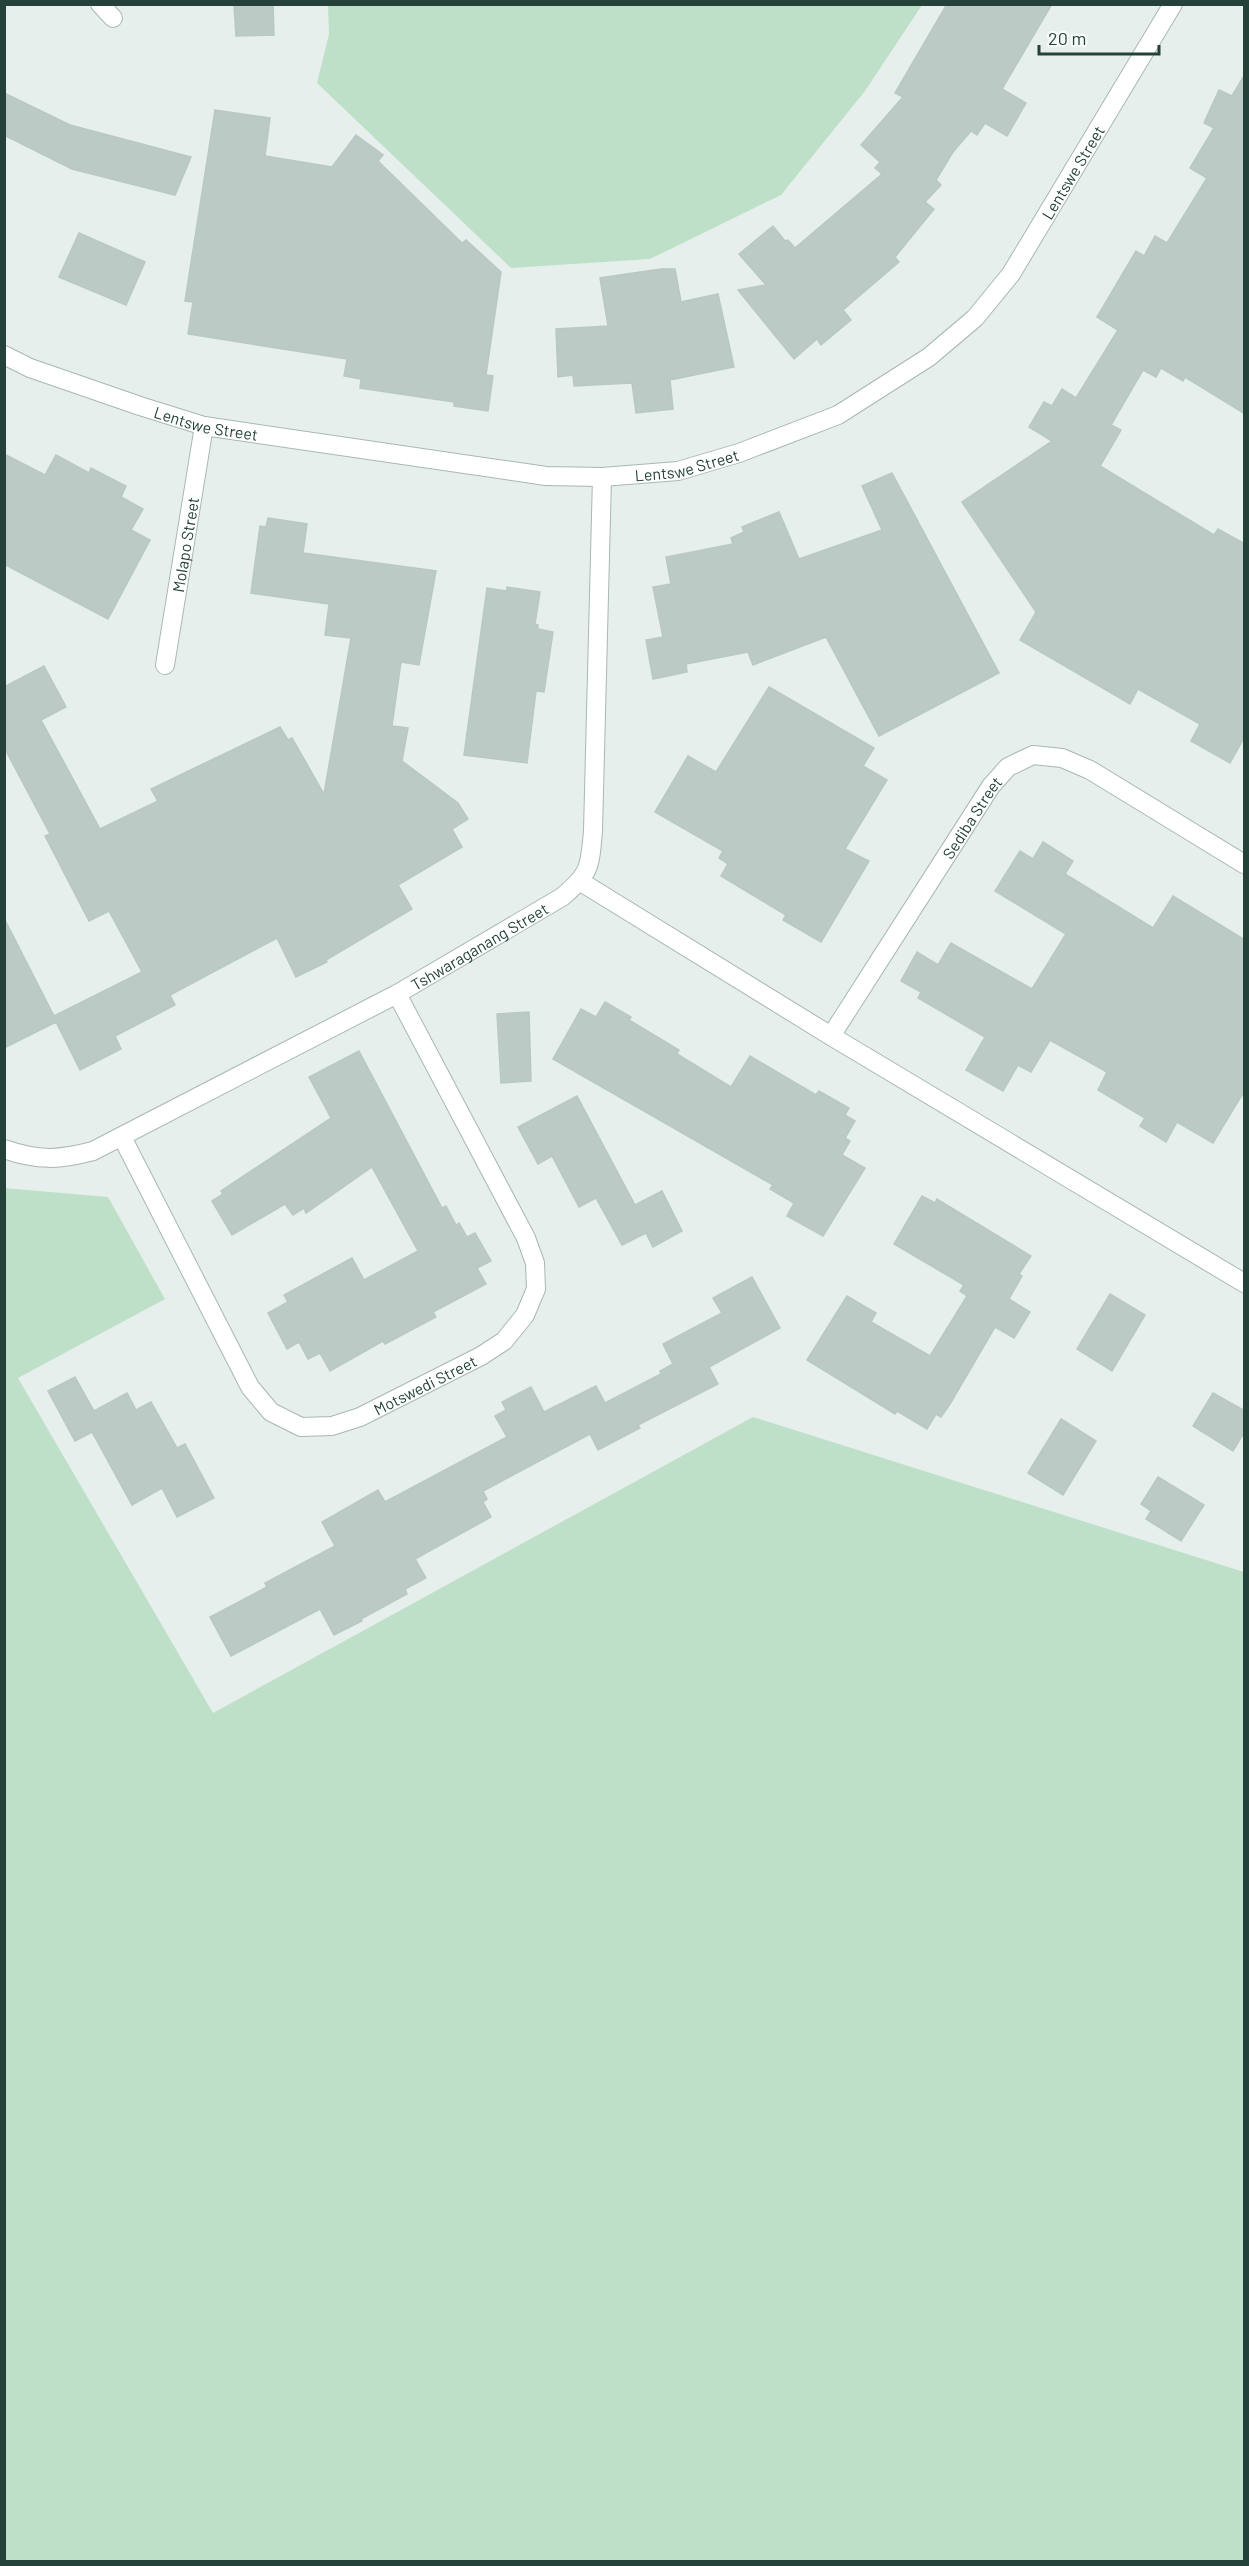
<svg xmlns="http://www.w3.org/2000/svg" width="1249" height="2566" font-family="Barlow,sans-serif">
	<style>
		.green { fill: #bfe0c8 }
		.building { fill: #bbcac4; stroke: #b8c9c2; stroke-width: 1.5 }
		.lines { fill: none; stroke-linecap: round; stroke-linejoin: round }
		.minor-casing { stroke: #a8b8b2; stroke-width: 20 }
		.minor { stroke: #fff; stroke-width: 18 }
		.labels { text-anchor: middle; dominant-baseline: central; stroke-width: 6; stroke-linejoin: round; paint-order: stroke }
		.street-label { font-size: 16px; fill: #24423a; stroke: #f7fbf9 }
	</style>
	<rect width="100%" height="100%" fill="#e6efeb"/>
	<g class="green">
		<path d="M 328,5 L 328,4 L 922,5 L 865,91 L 781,195 L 650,259 L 511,268 L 317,83 L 329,34 Z"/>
		<path d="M 4,1188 L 108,1197 L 165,1299 L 18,1378 L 213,1713 L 753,1417 L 1244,1572 L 1244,2561 L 5,2561 Z"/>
	</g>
	<g class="building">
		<path d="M 234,4 L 273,4 L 274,35 L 236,36 Z"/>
		<path d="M 947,4 L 1052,4 L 1002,89 L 1026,103 L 1007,136 L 985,123 L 977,135 L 971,131 L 953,152 L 936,180 L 941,185 L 925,202 L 934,209 L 895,257 L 899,262 L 843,310 L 851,320 L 821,345 L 817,339 L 794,359 L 738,290 L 766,285 L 739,254 L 773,226 L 785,241 L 788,240 L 795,248 L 882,174 L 875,168 L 880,162 L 861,145 L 903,97 L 895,93 Z"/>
		<path d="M 1245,74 L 1245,414 L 1185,377 L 1183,381 L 1161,368 L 1156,377 L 1143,370 L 1111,425 L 1121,430 L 1100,466 L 1214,535 L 1218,529 L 1245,544 L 1245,736 L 1230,763 L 1191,741 L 1200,724 L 1138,689 L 1130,704 L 1020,640 L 1036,612 L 962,502 L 1052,441 L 1029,427 L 1044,402 L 1052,406 L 1062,389 L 1076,398 L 1118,330 L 1097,317 L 1136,251 L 1144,256 L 1155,236 L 1167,243 L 1207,178 L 1190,168 L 1214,128 L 1204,123 L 1219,90 L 1232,96 Z"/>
		<path d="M 4,93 L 70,125 L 191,157 L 175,195 L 72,169 L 4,135 Z"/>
		<path d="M 215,110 L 270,118 L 265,156 L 332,167 L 356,135 L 383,155 L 378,161 L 462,243 L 466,240 L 501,272 L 486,375 L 493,376 L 488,411 L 454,406 L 454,402 L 360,388 L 361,379 L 344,376 L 347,359 L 188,334 L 193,302 L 185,301 Z"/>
		<path d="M 79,233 L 145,262 L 126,305 L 59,277 Z"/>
		<path d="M 661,269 L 675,269 L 681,302 L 718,294 L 734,367 L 670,380 L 673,409 L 636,413 L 632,383 L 574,386 L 573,375 L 558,377 L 556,329 L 608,326 L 600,278 Z"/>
		<path d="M 4,454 L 45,475 L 56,455 L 89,473 L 91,468 L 126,486 L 121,497 L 143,509 L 131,530 L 150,540 L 108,619 L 4,564 Z"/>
		<path d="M 892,473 L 999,673 L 879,736 L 826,637 L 753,665 L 748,652 L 686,664 L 687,672 L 653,679 L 646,640 L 663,637 L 653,587 L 671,584 L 666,557 L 733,544 L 731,538 L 744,532 L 742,527 L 779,512 L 799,559 L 882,530 L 862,486 Z"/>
		<path d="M 268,518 L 307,524 L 303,553 L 436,571 L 419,665 L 401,662 L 392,726 L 408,728 L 402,761 L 458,803 L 468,819 L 452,829 L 462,847 L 398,885 L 412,909 L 326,960 L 327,962 L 296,977 L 277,938 L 170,995 L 175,1005 L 115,1036 L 121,1049 L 80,1070 L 56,1022 L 4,1048 L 4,918 L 54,1016 L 142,972 L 109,911 L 89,921 L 45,836 L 50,834 L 4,747 L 4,687 L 44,666 L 66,707 L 41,720 L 100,829 L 158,801 L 151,789 L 280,727 L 288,740 L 292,738 L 324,794 L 351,638 L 325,635 L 329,604 L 251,593 L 260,526 L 266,527 Z"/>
		<path d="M 507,587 L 540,592 L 535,624 L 538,625 L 538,629 L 553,632 L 544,692 L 536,691 L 527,763 L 464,755 L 487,588 L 507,591 Z"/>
		<path d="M 769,687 L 874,748 L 863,766 L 887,780 L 845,849 L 869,861 L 821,942 L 783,920 L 786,915 L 721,876 L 728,864 L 719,858 L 723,851 L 655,812 L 688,756 L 716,772 Z"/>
		<path d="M 1043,842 L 1073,861 L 1065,874 L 1153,928 L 1173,896 L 1245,940 L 1245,1090 L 1213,1143 L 1177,1122 L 1166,1142 L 1140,1126 L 1145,1118 L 1098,1090 L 1107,1072 L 1050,1040 L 1031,1072 L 1018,1065 L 1003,1091 L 966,1070 L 985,1037 L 918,998 L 921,992 L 901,981 L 917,952 L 938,965 L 951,943 L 1032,989 L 1066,934 L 995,891 L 1020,851 L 1033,859 Z"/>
		<path d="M 605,1002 L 631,1017 L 629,1020 L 679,1050 L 677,1054 L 731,1087 L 750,1056 L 816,1095 L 819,1091 L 849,1108 L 845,1115 L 855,1121 L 845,1138 L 850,1141 L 842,1155 L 865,1168 L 823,1236 L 787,1216 L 794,1203 L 770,1189 L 773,1185 L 553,1059 L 581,1009 L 596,1017 Z"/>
		<path d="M 529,1012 L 531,1081 L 501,1083 L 497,1014 Z"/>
		<path d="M 359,1051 L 442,1208 L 446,1206 L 456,1225 L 459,1223 L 467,1237 L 475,1233 L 491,1261 L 477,1268 L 486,1284 L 433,1312 L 436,1317 L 385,1344 L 383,1341 L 330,1371 L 320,1353 L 308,1359 L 299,1342 L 287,1349 L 268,1313 L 288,1302 L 284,1295 L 352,1258 L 364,1280 L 418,1251 L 372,1167 L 306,1213 L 304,1208 L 293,1215 L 285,1204 L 232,1235 L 212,1201 L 223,1194 L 221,1191 L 331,1118 L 309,1077 Z"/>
		<path d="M 577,1096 L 635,1205 L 662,1191 L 682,1231 L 653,1247 L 646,1233 L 622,1245 L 596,1198 L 579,1207 L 552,1156 L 538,1164 L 518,1127 Z"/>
		<path d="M 922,1196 L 935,1203 L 937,1199 L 1031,1256 L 1019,1274 L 1022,1276 L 1009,1299 L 1030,1312 L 1014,1338 L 995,1327 L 950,1404 L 941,1417 L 936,1414 L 927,1429 L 897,1411 L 895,1414 L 807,1360 L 847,1296 L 876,1313 L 871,1322 L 930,1356 L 967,1296 L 960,1291 L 964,1285 L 894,1244 Z"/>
		<path d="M 752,1277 L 780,1328 L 709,1367 L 718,1384 L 638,1425 L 640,1428 L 598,1450 L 590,1434 L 483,1491 L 487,1499 L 483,1502 L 491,1517 L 415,1559 L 426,1578 L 405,1589 L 407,1594 L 361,1619 L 362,1621 L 334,1635 L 320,1609 L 231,1656 L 210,1617 L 267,1587 L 265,1583 L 335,1546 L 322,1522 L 378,1490 L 385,1502 L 507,1437 L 495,1416 L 506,1410 L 502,1402 L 531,1387 L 544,1412 L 596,1386 L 605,1403 L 661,1374 L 660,1371 L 673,1364 L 663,1344 L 722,1313 L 713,1298 Z"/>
		<path d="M 1110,1294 L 1145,1315 L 1112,1371 L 1077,1349 Z"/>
		<path d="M 75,1377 L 94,1411 L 127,1393 L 136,1410 L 151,1402 L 177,1448 L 185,1444 L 214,1498 L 177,1517 L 162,1488 L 132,1505 L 92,1432 L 75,1441 L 48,1391 Z"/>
		<path d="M 1213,1393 L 1245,1411 L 1245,1431 L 1233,1451 L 1193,1426 Z"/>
		<path d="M 1061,1419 L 1096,1441 L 1063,1495 L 1028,1473 Z"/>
		<path d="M 1158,1477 L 1204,1505 L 1181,1541 L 1146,1519 L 1151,1511 L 1141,1504 Z"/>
	</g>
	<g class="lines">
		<defs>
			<g id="minor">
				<path d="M 100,4 L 113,18"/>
				<path id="s1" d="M 4,355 L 30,368 L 140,406 L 204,426 L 546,476 L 602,477 L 678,471 L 739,453 L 838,415 L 929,357 L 975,318 L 1011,274 L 1173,4"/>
				<path id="s2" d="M 165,665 L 204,426"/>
				<path d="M 581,882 L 831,1036 L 1244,1283"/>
				<path id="s3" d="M 831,1036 L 991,786 L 1008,767 L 1033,755 L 1062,758 L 1090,770 L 1244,864"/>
				<path id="s4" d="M 122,1137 L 250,1387 L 271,1412 L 301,1427 L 332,1426 L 360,1417 L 481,1356 L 504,1341 L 525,1315 L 536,1289 L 535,1263 L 526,1238 L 397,994"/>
				<path id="s5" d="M 4,1149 C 38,1161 60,1160 93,1151 L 397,994 L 562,897 C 590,874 590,867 593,831 L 602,477"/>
			</g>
		</defs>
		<use href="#minor" class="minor-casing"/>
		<use href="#minor" class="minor"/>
	</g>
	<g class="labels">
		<g class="street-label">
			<text stroke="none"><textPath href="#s1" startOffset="1204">Lentswe Street</textPath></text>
			<text stroke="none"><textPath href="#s1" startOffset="214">Lentswe Street</textPath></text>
			<text stroke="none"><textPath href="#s1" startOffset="700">Lentswe Street</textPath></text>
			<text stroke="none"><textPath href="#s2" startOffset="122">Molapo Street</textPath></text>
			<text stroke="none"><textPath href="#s3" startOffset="260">Sediba Street</textPath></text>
			<text stroke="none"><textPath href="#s5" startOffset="528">Tshwaraganang Street</textPath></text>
			<text stroke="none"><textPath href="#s4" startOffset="480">Motswedi Street</textPath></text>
		</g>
	</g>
	<rect width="1249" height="2566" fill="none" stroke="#24423a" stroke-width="12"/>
	<path d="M1039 45v9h120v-9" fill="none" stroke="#24423a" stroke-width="3"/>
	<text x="1048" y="45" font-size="18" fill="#24423a" stroke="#f7fbf9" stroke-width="4.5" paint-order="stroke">20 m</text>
</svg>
